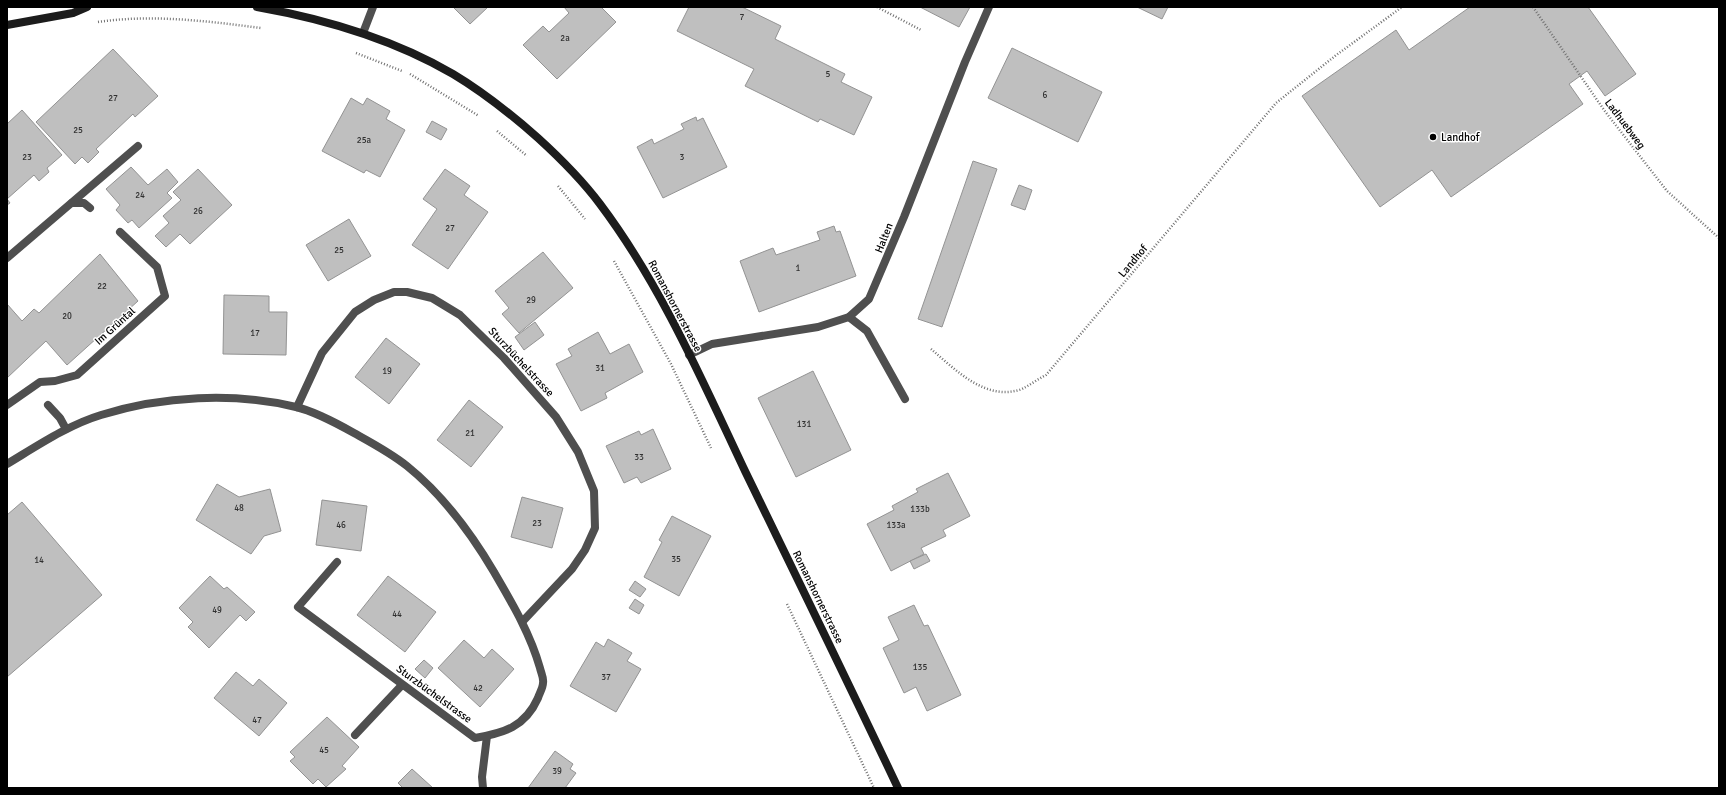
<svg xmlns="http://www.w3.org/2000/svg" width="1726" height="795" font-family="Signika,sans-serif">
	<style>
		.building { fill: #bfbfbf; stroke: #939393 }
		.lines { fill: none; stroke-linecap: round; stroke-linejoin: round }
		.path { stroke: #717171; stroke-width: 2.5; stroke-dasharray: 1 2; stroke-linecap: butt }
		.service { stroke: #4f4f4f; stroke-width: 8 }
		.minor { stroke: #4f4f4f; stroke-width: 8 }
		.secondary { stroke: #1c1c1c; stroke-width: 8 }
		.poi-dot { fill: #000; stroke: #fff; stroke-width: 1.5 }
		.labels { text-anchor: middle; dominant-baseline: central; stroke-width: 3; stroke-linejoin: round; paint-order: stroke }
		.number-label { font-size: 9px; fill: #303030 }
		.street-label { font-size: 11px; fill: #000; stroke: #fff }
		.poi-label { font-size: 11px; fill: #000; stroke: #fff; text-anchor: start }
	</style>
	<rect width="100%" height="100%" fill="#fff"/>
	<g class="building">
		<path d="M 453,7 L 488,7 L 470,24 Z"/>
		<path d="M 564,7 L 601,7 L 616,22 L 557,79 L 523,45 L 543,26 L 549,32 L 569,13 Z"/>
		<path d="M 689,7 L 742,7 L 781,26 L 775,39 L 845,74 L 841,82 L 872,97 L 854,135 L 820,119 L 818,122 L 745,86 L 754,69 L 677,31 Z"/>
		<path d="M 920,7 L 970,7 L 959,27 Z"/>
		<path d="M 1137,7 L 1168,7 L 1162,19 Z"/>
		<path d="M 1470,7 L 1588,7 L 1636,74 L 1605,96 L 1587,71 L 1569,84 L 1583,104 L 1451,197 L 1432,170 L 1380,207 L 1302,96 L 1396,30 L 1409,50 Z"/>
		<path d="M 1012,48 L 1102,92 L 1078,142 L 988,98 Z"/>
		<path d="M 113,49 L 158,96 L 135,117 L 133,114 L 96,149 L 99,152 L 88,163 L 82,157 L 75,164 L 36,122 Z"/>
		<path d="M 351,98 L 363,105 L 367,98 L 390,111 L 386,119 L 405,130 L 380,177 L 366,170 L 364,173 L 322,151 Z"/>
		<path d="M 22,110 L 62,155 L 47,168 L 49,172 L 39,181 L 34,175 L 7,199 L 10,203 L 7,205 L 7,124 Z"/>
		<path d="M 696,117 L 697,121 L 703,118 L 727,167 L 663,198 L 637,147 L 652,139 L 654,144 L 684,129 L 681,124 Z"/>
		<path d="M 432,121 L 447,129 L 441,140 L 426,132 Z"/>
		<path d="M 973,161 L 997,169 L 942,327 L 918,319 Z"/>
		<path d="M 131,167 L 148,185 L 167,169 L 178,182 L 167,193 L 172,198 L 139,228 L 132,220 L 128,223 L 116,210 L 120,205 L 106,189 Z"/>
		<path d="M 198,169 L 232,205 L 190,244 L 180,234 L 166,247 L 155,236 L 169,223 L 163,216 L 181,200 L 173,192 Z"/>
		<path d="M 445,169 L 470,186 L 464,195 L 488,212 L 448,269 L 412,245 L 437,209 L 423,199 Z"/>
		<path d="M 1019,185 L 1032,190 L 1025,210 L 1011,205 Z"/>
		<path d="M 349,219 L 371,256 L 328,281 L 306,245 Z"/>
		<path d="M 834,226 L 836,232 L 840,231 L 856,276 L 759,312 L 740,261 L 773,248 L 776,255 L 820,240 L 817,232 Z"/>
		<path d="M 543,252 L 573,288 L 519,333 L 502,314 L 509,308 L 495,291 Z"/>
		<path d="M 100,254 L 138,301 L 67,365 L 46,341 L 7,378 L 7,304 L 22,321 L 34,309 L 39,313 Z"/>
		<path d="M 224,295 L 269,296 L 269,312 L 287,312 L 286,355 L 223,354 Z"/>
		<path d="M 535,322 L 544,335 L 524,350 L 515,337 Z"/>
		<path d="M 598,332 L 610,354 L 629,344 L 643,372 L 605,393 L 607,398 L 581,411 L 556,364 L 572,356 L 568,349 Z"/>
		<path d="M 386,338 L 420,364 L 389,404 L 355,377 Z"/>
		<path d="M 813,371 L 851,450 L 796,477 L 758,398 Z"/>
		<path d="M 469,400 L 503,427 L 471,467 L 437,440 Z"/>
		<path d="M 653,429 L 671,469 L 641,483 L 637,477 L 624,483 L 606,446 L 639,431 L 641,435 Z"/>
		<path d="M 948,473 L 970,516 L 943,530 L 946,536 L 921,548 L 924,554 L 891,571 L 867,524 L 894,510 L 892,506 L 918,492 L 916,489 Z"/>
		<path d="M 217,484 L 239,497 L 270,489 L 281,531 L 264,536 L 251,554 L 196,520 Z"/>
		<path d="M 522,497 L 563,508 L 552,548 L 511,537 Z"/>
		<path d="M 322,500 L 367,506 L 361,551 L 316,545 Z"/>
		<path d="M 22,502 L 102,595 L 7,677 L 7,515 Z"/>
		<path d="M 672,516 L 711,536 L 679,596 L 644,577 L 662,542 L 659,540 Z"/>
		<path d="M 926,554 L 930,561 L 914,569 L 910,561 Z"/>
		<path d="M 210,576 L 224,589 L 227,587 L 255,612 L 246,621 L 240,615 L 209,648 L 188,627 L 193,622 L 179,608 Z"/>
		<path d="M 388,576 L 436,612 L 405,652 L 357,615 Z"/>
		<path d="M 635,581 L 646,589 L 640,597 L 629,590 Z"/>
		<path d="M 635,599 L 644,605 L 639,614 L 629,608 Z"/>
		<path d="M 914,605 L 924,626 L 928,625 L 961,695 L 927,711 L 916,687 L 904,693 L 883,648 L 899,640 L 888,617 Z"/>
		<path d="M 608,639 L 632,653 L 627,661 L 641,669 L 616,712 L 570,686 L 596,642 L 604,647 Z"/>
		<path d="M 464,640 L 484,658 L 492,649 L 514,669 L 480,707 L 438,668 Z"/>
		<path d="M 424,660 L 433,668 L 425,678 L 415,669 Z"/>
		<path d="M 236,672 L 253,686 L 259,679 L 287,703 L 259,736 L 214,698 Z"/>
		<path d="M 327,717 L 359,747 L 342,766 L 346,769 L 326,787 L 318,779 L 313,784 L 290,761 L 295,757 L 290,752 Z"/>
		<path d="M 555,751 L 573,764 L 570,769 L 576,773 L 565,788 L 528,788 Z"/>
		<path d="M 412,769 L 433,788 L 403,788 L 398,783 Z"/>
	</g>
	<g class="lines">
		<g class="path">
			<path d="M 877,7 L 921,30"/>
			<path d="M 1533,7 L 1604,110 L 1667,191 L 1719,238"/>
			<path d="M 98,22 C 152,14 207,21 261,28"/>
			<path d="M 356,53 L 402,71"/>
			<path d="M 410,74 L 479,116"/>
			<path d="M 497,131 L 527,156"/>
			<path d="M 558,186 L 585,219"/>
			<path d="M 614,261 L 671,364 L 711,448"/>
			<path d="M 931,349 C 956,370 986,402 1022,389 C 1030,385 1038,379 1046,375 L 1276,103 L 1335,56 L 1402,7"/>
			<path d="M 787,604 L 874,788"/>
		</g>
		<g class="service">
			<path d="M 72,203 L 84,203 L 90,208"/>
			<path d="M 849,317 L 867,331 L 905,399"/>
			<path d="M 48,405 L 60,418 L 66,429"/>
			<path d="M 355,735 L 402,685"/>
			<path d="M 483,788 L 482,777 L 487,736"/>
		</g>
		<g class="minor">
			<path d="M 363,33 L 373,7"/>
			<path d="M 7,258 L 138,146"/>
			<path d="M 689,355 L 712,344 L 818,327 L 849,317 L 869,299 L 904,217 L 965,62 L 989,7"/>
			<path d="M 7,405 L 40,382 L 55,381 L 77,375 L 165,296 L 157,267 L 120,232"/>
			<path d="M 297,407 L 322,353 L 355,312 L 374,300 L 394,292 L 407,292 L 432,298 L 460,315 L 504,358 L 556,417 L 578,452 L 594,491 L 595,528 L 585,550 L 572,569 L 523,621"/>
			<path d="M 7,464 C 37,446 68,425 101,415 C 162,396 234,392 296,407 C 313,411 338,424 354,433 C 372,443 391,453 407,466 C 443,495 471,533 494,572 C 512,603 530,633 540,668 C 541,673 544,678 543,683 C 543,688 539,694 538,698 C 525,727 504,733 475,738 L 298,607 L 337,562"/>
		</g>
		<g class="secondary">
			<path d="M 257,7 C 325,19 393,39 453,74 C 483,92 512,115 538,138 C 560,158 582,180 600,204 C 661,285 702,380 745,471 C 796,576 848,682 898,788"/>
			<path d="M 7,25 L 73,13 L 87,7"/>
		</g>
	</g>
	<circle class="poi-dot" cx="1433" cy="137" r="4"/>
	<g class="labels">
		<g class="number-label">
			<text x="742" y="17">7</text>
			<text x="565" y="38">2a</text>
			<text x="828" y="74">5</text>
			<text x="1045" y="95">6</text>
			<text x="113" y="98">27</text>
			<text x="78" y="130">25</text>
			<text x="364" y="140">25a</text>
			<text x="27" y="157">23</text>
			<text x="682" y="157">3</text>
			<text x="140" y="195">24</text>
			<text x="198" y="211">26</text>
			<text x="450" y="228">27</text>
			<text x="339" y="250">25</text>
			<text x="798" y="268">1</text>
			<text x="102" y="286">22</text>
			<text x="531" y="300">29</text>
			<text x="67" y="316">20</text>
			<text x="255" y="333">17</text>
			<text x="600" y="368">31</text>
			<text x="387" y="371">19</text>
			<text x="804" y="424">131</text>
			<text x="470" y="433">21</text>
			<text x="639" y="457">33</text>
			<text x="239" y="508">48</text>
			<text x="920" y="509">133b</text>
			<text x="537" y="523">23</text>
			<text x="341" y="525">46</text>
			<text x="896" y="525">133a</text>
			<text x="676" y="559">35</text>
			<text x="39" y="560">14</text>
			<text x="217" y="610">49</text>
			<text x="397" y="614">44</text>
			<text x="920" y="667">135</text>
			<text x="606" y="677">37</text>
			<text x="478" y="688">42</text>
			<text x="257" y="720">47</text>
			<text x="324" y="750">45</text>
			<text x="557" y="771">39</text>
		</g>
		<g class="street-label">
			<text transform="translate(1625 124) rotate(53)">Ladhuebweg</text>
			<text transform="translate(884 238) rotate(-68)">Halten</text>
			<text transform="translate(1133 261) rotate(-50)">Landhof</text>
			<text transform="translate(675 306) rotate(62)">Romanshornerstrasse</text>
			<text transform="translate(115 326) rotate(-42)">Im Grüntal</text>
			<text transform="translate(521 362) rotate(47)">Sturzbüchelstrasse</text>
			<text transform="translate(818 597) rotate(64)">Romanshornerstrasse</text>
			<text transform="translate(434 694) rotate(36)">Sturzbüchelstrasse</text>
		</g>
		<g class="poi-label">
			<text x="1441" y="137">Landhof</text>
		</g>
	</g>
	<rect width="1726" height="795" fill="none" stroke="#000000" stroke-width="16"/>
</svg>
